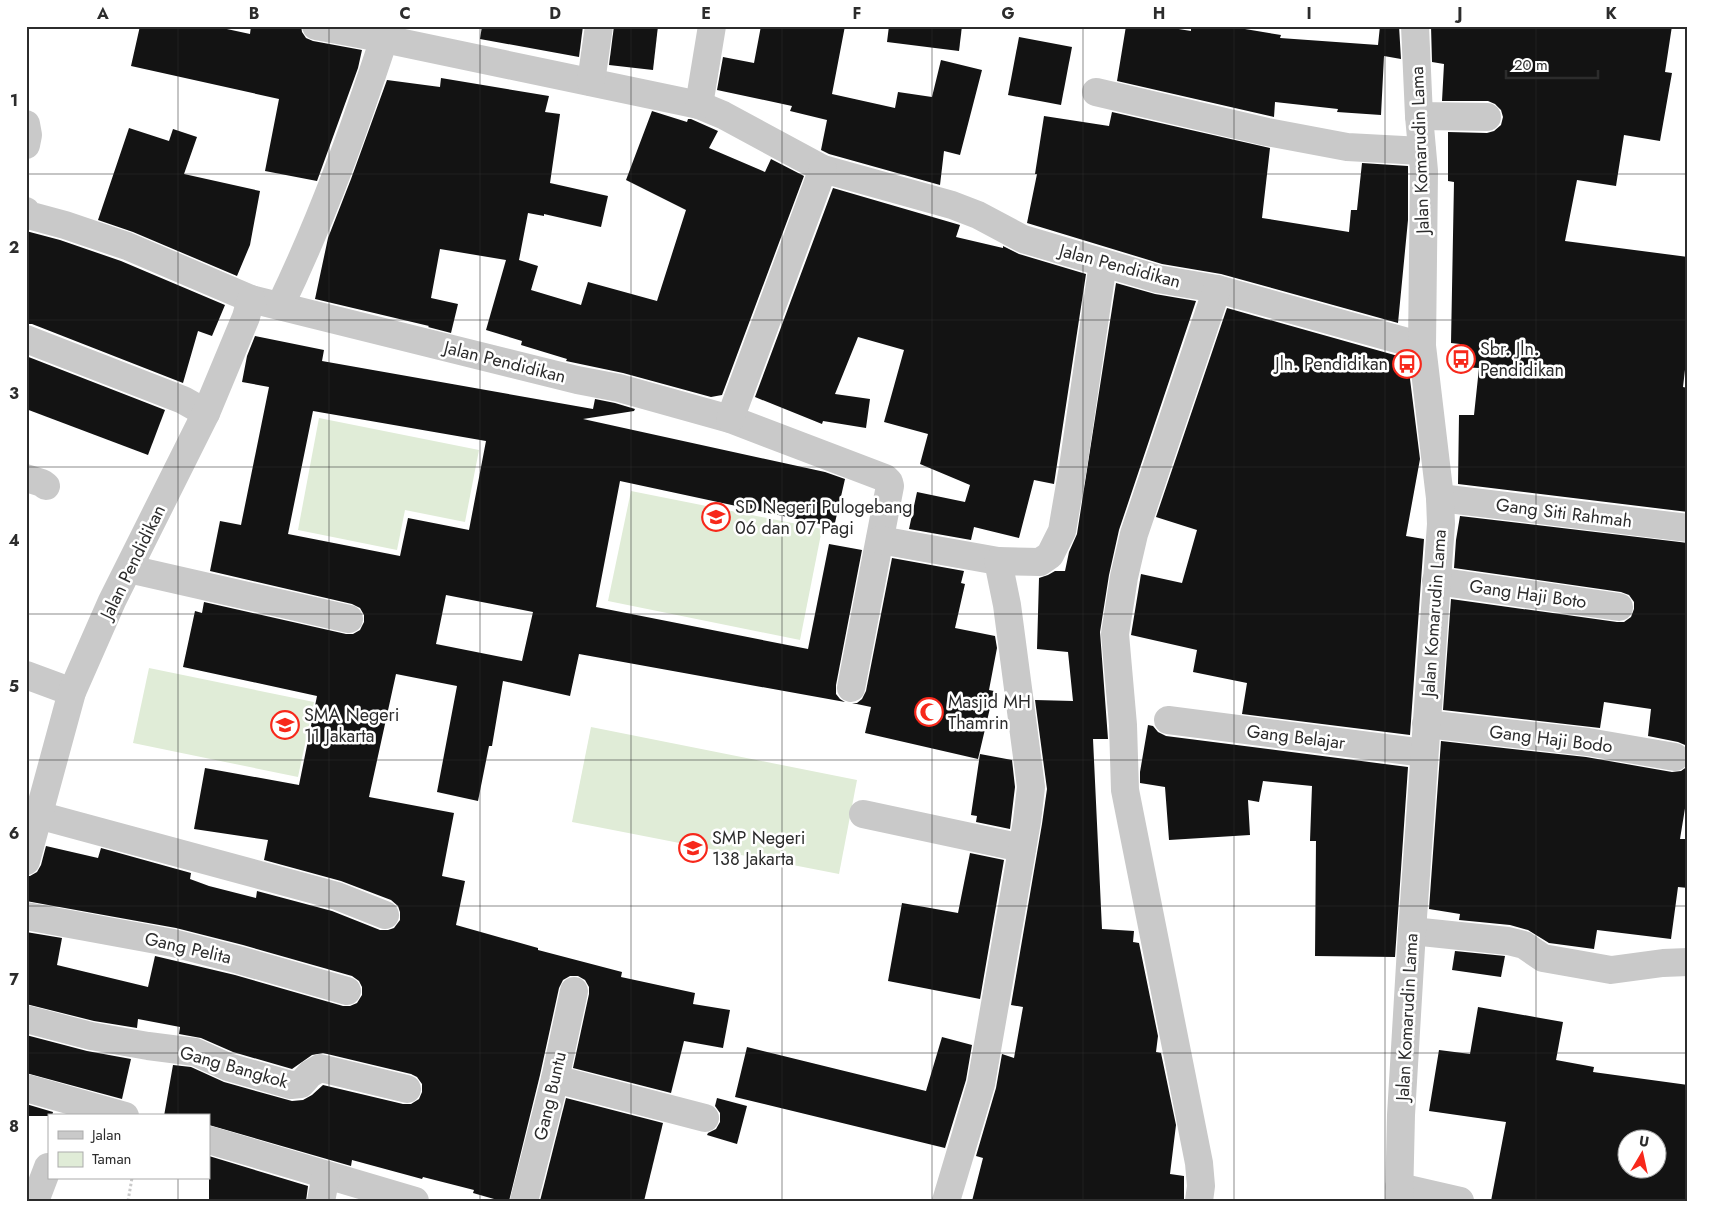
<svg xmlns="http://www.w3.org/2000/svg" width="1714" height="1227" viewBox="0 0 1714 1227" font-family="Jost,sans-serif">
	<rect width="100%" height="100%" fill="#fff"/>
	<g fill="#e0ecd7">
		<polygon points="319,418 479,450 465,522 405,510 397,550 298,530"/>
		<polygon points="631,491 822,529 800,640 608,601"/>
		<polygon points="149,668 314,702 298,777 133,743"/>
		<polygon points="591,727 857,780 839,874 572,822"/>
	</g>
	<g fill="#131313" fill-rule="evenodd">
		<polygon points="140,26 213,26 250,34 251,26 301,26 302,32 306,38 313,41 362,50 358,68 317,181 265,171 279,99 131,66"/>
		<polygon points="482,26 583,26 579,57 480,39"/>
		<polygon points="614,26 658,26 653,70 609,65"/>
		<polygon points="761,26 845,26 832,94 895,108 898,92 932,97 941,60 982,70 960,155 944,151 940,185 829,154 821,150 827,120 790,111 792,106 717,90 723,57 754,63"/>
		<polygon points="889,26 962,26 959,51 887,42"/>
		<polygon points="1126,26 1160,26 1191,31 1191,26 1227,26 1281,35 1280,38 1378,45 1380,26 1399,26 1401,59 1384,56 1381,115 1337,112 1338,109 1275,102 1274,117 1117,81"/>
		<polygon points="1431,26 1672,26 1665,72 1672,73 1660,141 1624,135 1616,186 1577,180 1565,241 1688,257 1688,344 1683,387 1688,388 1688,512 1458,484 1459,415 1474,415 1479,368 1460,367 1460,344 1451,343 1454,182 1448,181 1448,132 1487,133 1494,131 1501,125 1503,117 1501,110 1495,104 1488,101 1442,101 1444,64 1432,62"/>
		<polygon points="1019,37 1072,47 1061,105 1008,95"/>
		<polygon points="441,78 549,96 545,112 560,114 550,183 608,196 601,227 544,214 544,216 528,213 519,260 538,266 531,290 581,305 588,282 657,301 686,210 626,180 652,111 687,122 688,119 691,119 718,131 709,148 765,172 771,159 804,176 722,395 711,397 623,373 566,361 567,359 521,345 522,341 486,330 506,260 440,249 431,298 458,304 451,333 428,327 429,326 315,299 328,238 351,179 387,80 440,87"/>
		<polygon points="1112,112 1270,148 1262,218 1349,232 1351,210 1357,210 1362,163 1408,166 1408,220 1398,323 1221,274 1162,264 1027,223 1037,174 1035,174 1044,116 1109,126"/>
		<polygon points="129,128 169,141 173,129 197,137 184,174 260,191 250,245 237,276 133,232 98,220"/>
		<polygon points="833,188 960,225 956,237 1003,248 1003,246 1019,254 1086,274 1054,484 1034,480 1019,538 974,527 971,540 909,529 917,492 965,502 970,485 920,464 928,434 884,422 904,350 858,337 835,394 870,399 866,428 823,421 822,424 755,397"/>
		<polygon points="26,231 60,240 121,261 225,305 212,336 198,331 183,383 32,324 26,324"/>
		<polygon points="1116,283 1155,294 1196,301 1119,530 1109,575 1100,632 1108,739 1093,739 1102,929 1134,931 1133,942 1139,943 1158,1036 1156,1052 1161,1053 1176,1125 1170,1174 1184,1176 1184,1201 972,1201 983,1158 976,1156 996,1088 1002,1054 1014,1058 1023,1007 1011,1005 1042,824 1047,789 1035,700 1073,701 1068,652 1037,649 1039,578 1048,575 1055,571 1065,571 1069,552 1077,534"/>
		<polygon points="1227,308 1398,356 1398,358 1409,371 1420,459 1406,536 1424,539 1410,735 1242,714 1247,683 1193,672 1197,650 1131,635 1141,574 1182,583 1197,530 1156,517"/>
		<path d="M255,336L324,350L322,361L593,409L595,399L615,403L635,409L634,411L583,419L825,472L845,479L834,527L620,481L596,607L808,649L829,544L862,550L836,685V694L840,699L845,702L579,654L570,696L503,681L492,746H489L478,801L437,792L457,686L396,674L369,797L454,813L442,876L465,881L456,925L538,948V950L622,972L621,977L695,993L693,1004L730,1010L723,1048L684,1041L671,1093L573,1068L589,994V987L585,980L578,976H570L563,980L559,988L540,1075L509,1201H501L473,1193L474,1190L423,1177L422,1179L352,1160L351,1166L209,1125V1116H164L173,1065L191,1067L224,1082L292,1101L303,1100L312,1095L323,1085L403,1104H411L419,1099L422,1092V1084L417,1077L411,1074L323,1053L312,1055L292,1069L233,1052L201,1038L179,1034L180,1027L138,1019L137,1028L94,1021L26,1004V932L62,938L57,965L148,987L155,956L235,975L343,1006H350L357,1003L362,995V987L359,981L352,976L243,945L176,928L26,901V876H30L37,872L41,865L46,846L98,858L101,848L191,873L190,879L209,886L256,898L257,891L332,911L380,930H388L394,928L400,920V912L398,906L391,900L341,881L264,860L268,840L194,829L205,768L299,785L317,696L183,667L195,611L202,613L204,602L346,634H353L360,630L364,622V615L360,608L352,604L210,571L220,521L241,525L269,387L242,382L247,356ZM313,411L486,441L469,530L408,518L400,556L288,534ZM446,595L533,612L522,661L436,644Z"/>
		<polygon points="26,356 165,410 148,455 26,409"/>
		<polygon points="1460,516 1688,543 1688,749 1685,745 1678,742 1648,736 1651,709 1604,702 1600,728 1443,710 1451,599 1617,622 1624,622 1631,617 1634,609 1634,602 1629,595 1621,592 1454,568 1456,540"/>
		<polygon points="892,558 964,571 961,583 965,584 955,628 995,636 997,648 989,690 994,691 978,759 865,733 871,707 852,703 857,703 862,699 866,691"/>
		<polygon points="1148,725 1153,726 1158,732 1166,736 1408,767 1395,957 1315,956 1316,841 1310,841 1312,786 1263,781 1259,802 1248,800 1250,835 1169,840 1165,787 1140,783 1140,772"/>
		<polygon points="1441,741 1586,757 1672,772 1681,771 1688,766 1688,790 1680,839 1688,839 1688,888 1678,887 1671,939 1597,930 1594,949 1549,943 1528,930 1510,925 1459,920 1460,914 1429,909"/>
		<polygon points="980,754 1012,760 1015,787 1010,829 976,822 977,816 971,815"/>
		<polygon points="970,853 1004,860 980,999 888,981 902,903 958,913"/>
		<polygon points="1455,951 1505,956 1501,977 1452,970"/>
		<path d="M1478,1007L1563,1022L1556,1060L1594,1067L1593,1072L1688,1085V1201H1491L1506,1122L1429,1111L1439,1050L1470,1054ZM1626,1140H1656V1170H1626Z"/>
		<polygon points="26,1035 87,1051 131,1059 122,1099 26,1073"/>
		<polygon points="942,1037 972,1045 966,1080 945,1148 735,1097 747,1047 926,1091"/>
		<polygon points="566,1098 663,1123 644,1201 540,1201"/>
		<polygon points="717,1098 747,1106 737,1144 707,1135 708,1133 716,1129 720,1122 720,1113 715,1106"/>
		<polygon points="26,1104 53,1112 52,1116 26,1116"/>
		<polygon points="209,1156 308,1186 306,1201 209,1201"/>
	</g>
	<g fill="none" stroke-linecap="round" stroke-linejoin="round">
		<polyline stroke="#c9c9c9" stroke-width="3" stroke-dasharray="2.5 2.5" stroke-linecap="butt" points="128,1201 132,1178"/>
		<g stroke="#c9c9c9" stroke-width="28">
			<polyline points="316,26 370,36 699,105 723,115 823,169 952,205 978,215 1023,239 1158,279 1217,289 1422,346"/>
			<polyline points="591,82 599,26"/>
			<polyline points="1096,92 1267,132 1347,147 1422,151"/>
			<polyline points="699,105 712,26"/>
			<polyline points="1419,116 1487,117"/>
			<polyline points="26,124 28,135 26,145"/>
			<polyline points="26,211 28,215 65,225 127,246 251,299 577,380 619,388 730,419 885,478 889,482 890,486 851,688"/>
			<path d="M280,306C322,219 354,130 384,39"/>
			<polyline points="26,339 183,400 206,413"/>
			<polyline points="730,419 823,169"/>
			<polyline points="26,478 42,483 46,486"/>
			<polyline points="1440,498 1688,528"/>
			<polyline points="880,540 998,561"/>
			<polyline points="129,569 349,619"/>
			<polyline points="1436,581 1619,607"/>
			<polyline points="26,675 72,692"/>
			<polyline points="1168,720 1424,753"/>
			<polyline points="1426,724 1588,742 1675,757"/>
			<polyline points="863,814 1022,848"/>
			<polyline points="38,815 337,896 385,915"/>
			<polyline points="26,861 72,692 112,601 206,413 246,317 251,299"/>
			<polyline points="26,916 173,943 239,960 347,991"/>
			<polyline points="1412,931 1508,941 1524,945 1543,958 1611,970 1663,963 1688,962"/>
			<polyline points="26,1019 91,1036 148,1046 195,1052 228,1067 291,1085 301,1084 310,1074 320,1068 407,1089"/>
			<polyline points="555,1079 705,1118"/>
			<polyline points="26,1088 125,1116"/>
			<polyline points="209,1140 415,1201"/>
			<polyline points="1399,1187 1460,1201"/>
			<polyline points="35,1201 48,1167"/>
			<polyline points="321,1201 326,1175"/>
			<polyline points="524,1201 555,1079 574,991"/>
			<polyline points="946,1201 981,1084 1027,821 1031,787 1007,605 998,561 1040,562 1050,555 1062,531 1073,467 1103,263"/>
			<polyline points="1199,1201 1201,1186 1199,1163 1125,790 1123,725 1115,634 1124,577 1134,534 1217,289"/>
			<polyline points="1399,1201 1401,1115 1412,931 1441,524 1440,498 1422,346 1424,171 1419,116 1415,26"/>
		</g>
	</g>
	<path fill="none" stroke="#2c2c2c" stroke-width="1" stroke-opacity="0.55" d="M178,26V1116M329,26V1201M480,26V1201M631,26V1201M782,26V1201M932,26V1201M1083,26V1201M1234,26V1201M1385,26V1201M1536,26V1201M26,174H1688M26,320H1688M26,467H1688M26,614H1688M26,760H1688M26,906H1688M26,1053H1688M178,1178V1201"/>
	<defs>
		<symbol id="bus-ring" viewBox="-11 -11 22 22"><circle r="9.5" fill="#fff" stroke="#f7281b" stroke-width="1.5"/><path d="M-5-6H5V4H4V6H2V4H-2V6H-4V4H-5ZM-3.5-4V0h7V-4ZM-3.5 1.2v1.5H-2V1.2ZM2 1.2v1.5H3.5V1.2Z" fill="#f7281b"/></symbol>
		<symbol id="school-ring" viewBox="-11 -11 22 22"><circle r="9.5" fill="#fff" stroke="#f7281b" stroke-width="1.5"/><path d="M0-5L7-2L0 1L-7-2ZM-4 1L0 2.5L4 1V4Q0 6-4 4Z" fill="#f7281b"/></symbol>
		<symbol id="mosque-ring" viewBox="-11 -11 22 22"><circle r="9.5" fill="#fff" stroke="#f7281b" stroke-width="1.5"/><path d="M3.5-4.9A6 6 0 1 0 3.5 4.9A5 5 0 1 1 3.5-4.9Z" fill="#f7281b"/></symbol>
	</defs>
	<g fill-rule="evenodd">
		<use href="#bus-ring" x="1445" y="343" width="32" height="32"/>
		<use href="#bus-ring" x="1391" y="348" width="32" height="32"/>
		<use href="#school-ring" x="700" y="501" width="32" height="32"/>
		<use href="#mosque-ring" x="913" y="696" width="32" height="32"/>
		<use href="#school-ring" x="269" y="709" width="32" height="32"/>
		<use href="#school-ring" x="677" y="832" width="32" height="32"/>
	</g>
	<g text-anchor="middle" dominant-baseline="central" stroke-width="5" stroke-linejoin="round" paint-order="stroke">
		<g font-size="18" fill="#2c2c2c" stroke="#fff">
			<text transform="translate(1420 150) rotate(-92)">Jalan Komarudin Lama</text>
			<text transform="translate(1120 266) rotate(15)">Jalan Pendidikan</text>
			<text transform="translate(505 362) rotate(14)">Jalan Pendidikan</text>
			<text transform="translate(1564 513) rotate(7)">Gang Siti Rahmah</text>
			<text transform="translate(133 562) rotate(-64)">Jalan Pendidikan</text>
			<text transform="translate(1528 594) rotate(8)">Gang Haji Boto</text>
			<text transform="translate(1434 613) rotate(-86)">Jalan Komarudin Lama</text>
			<text transform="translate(1296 737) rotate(7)">Gang Belajar</text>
			<text transform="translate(1551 739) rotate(7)">Gang Haji Bodo</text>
			<text transform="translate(188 948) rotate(13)">Gang Pelita</text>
			<text transform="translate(1407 1017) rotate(-87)">Jalan Komarudin Lama</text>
			<text transform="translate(234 1067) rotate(16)">Gang Bangkok</text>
			<text transform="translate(550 1096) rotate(-77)">Gang Buntu</text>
		</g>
		<g font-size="18" fill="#2c2c2c" stroke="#fff" text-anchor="start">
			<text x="1480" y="349">Sbr. Jln.<tspan x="1480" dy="21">Pendidikan</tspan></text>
			<text x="1388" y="364" text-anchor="end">Jln. Pendidikan</text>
			<text x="735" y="507">SD Negeri Pulogebang<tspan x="735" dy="21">06 dan 07 Pagi</tspan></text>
			<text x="948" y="702">Masjid MH<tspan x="948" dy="21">Thamrin</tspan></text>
			<text x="304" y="715">SMA Negeri<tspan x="304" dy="21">11 Jakarta</tspan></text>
			<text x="712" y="838">SMP Negeri<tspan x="712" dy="21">138 Jakarta</tspan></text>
		</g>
	</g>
	<rect width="1714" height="1227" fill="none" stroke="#ffffff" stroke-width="55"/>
	<rect x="48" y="1114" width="162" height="65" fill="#ffffff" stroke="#ababab"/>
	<rect x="58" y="1131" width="25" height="8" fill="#c9c9c9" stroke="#ababab"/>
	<text x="92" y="1140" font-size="15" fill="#2c2c2c">Jalan</text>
	<rect x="58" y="1152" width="25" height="15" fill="#e0ecd7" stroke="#ababab"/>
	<text x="92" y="1164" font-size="15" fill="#2c2c2c">Taman</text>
	<g transform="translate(1642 1154) rotate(9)"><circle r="24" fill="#ffffff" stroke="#ababab"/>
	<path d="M0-4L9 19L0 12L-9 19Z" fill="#f7281b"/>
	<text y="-8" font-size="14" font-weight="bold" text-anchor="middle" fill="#2c2c2c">U</text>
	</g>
	<path d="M1506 70v8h92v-8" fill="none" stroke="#2c2c2c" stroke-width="2.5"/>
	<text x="1514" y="70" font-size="15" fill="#2c2c2c" stroke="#ffffff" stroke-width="4" paint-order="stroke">20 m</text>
	<rect x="28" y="28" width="1658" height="1172" fill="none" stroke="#2c2c2c" stroke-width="2"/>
	<g font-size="16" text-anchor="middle" font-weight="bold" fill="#2c2c2c">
		<text x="103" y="19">A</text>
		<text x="254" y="19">B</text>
		<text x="405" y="19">C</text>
		<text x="555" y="19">D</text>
		<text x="706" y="19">E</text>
		<text x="857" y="19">F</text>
		<text x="1008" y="19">G</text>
		<text x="1159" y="19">H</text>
		<text x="1309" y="19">I</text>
		<text x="1460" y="19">J</text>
		<text x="1611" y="19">K</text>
		<text x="14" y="106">1</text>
		<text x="14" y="253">2</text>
		<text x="14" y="399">3</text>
		<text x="14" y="546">4</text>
		<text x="14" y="692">5</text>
		<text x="14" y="839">6</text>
		<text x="14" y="985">7</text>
		<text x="14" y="1132">8</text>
	</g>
</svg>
